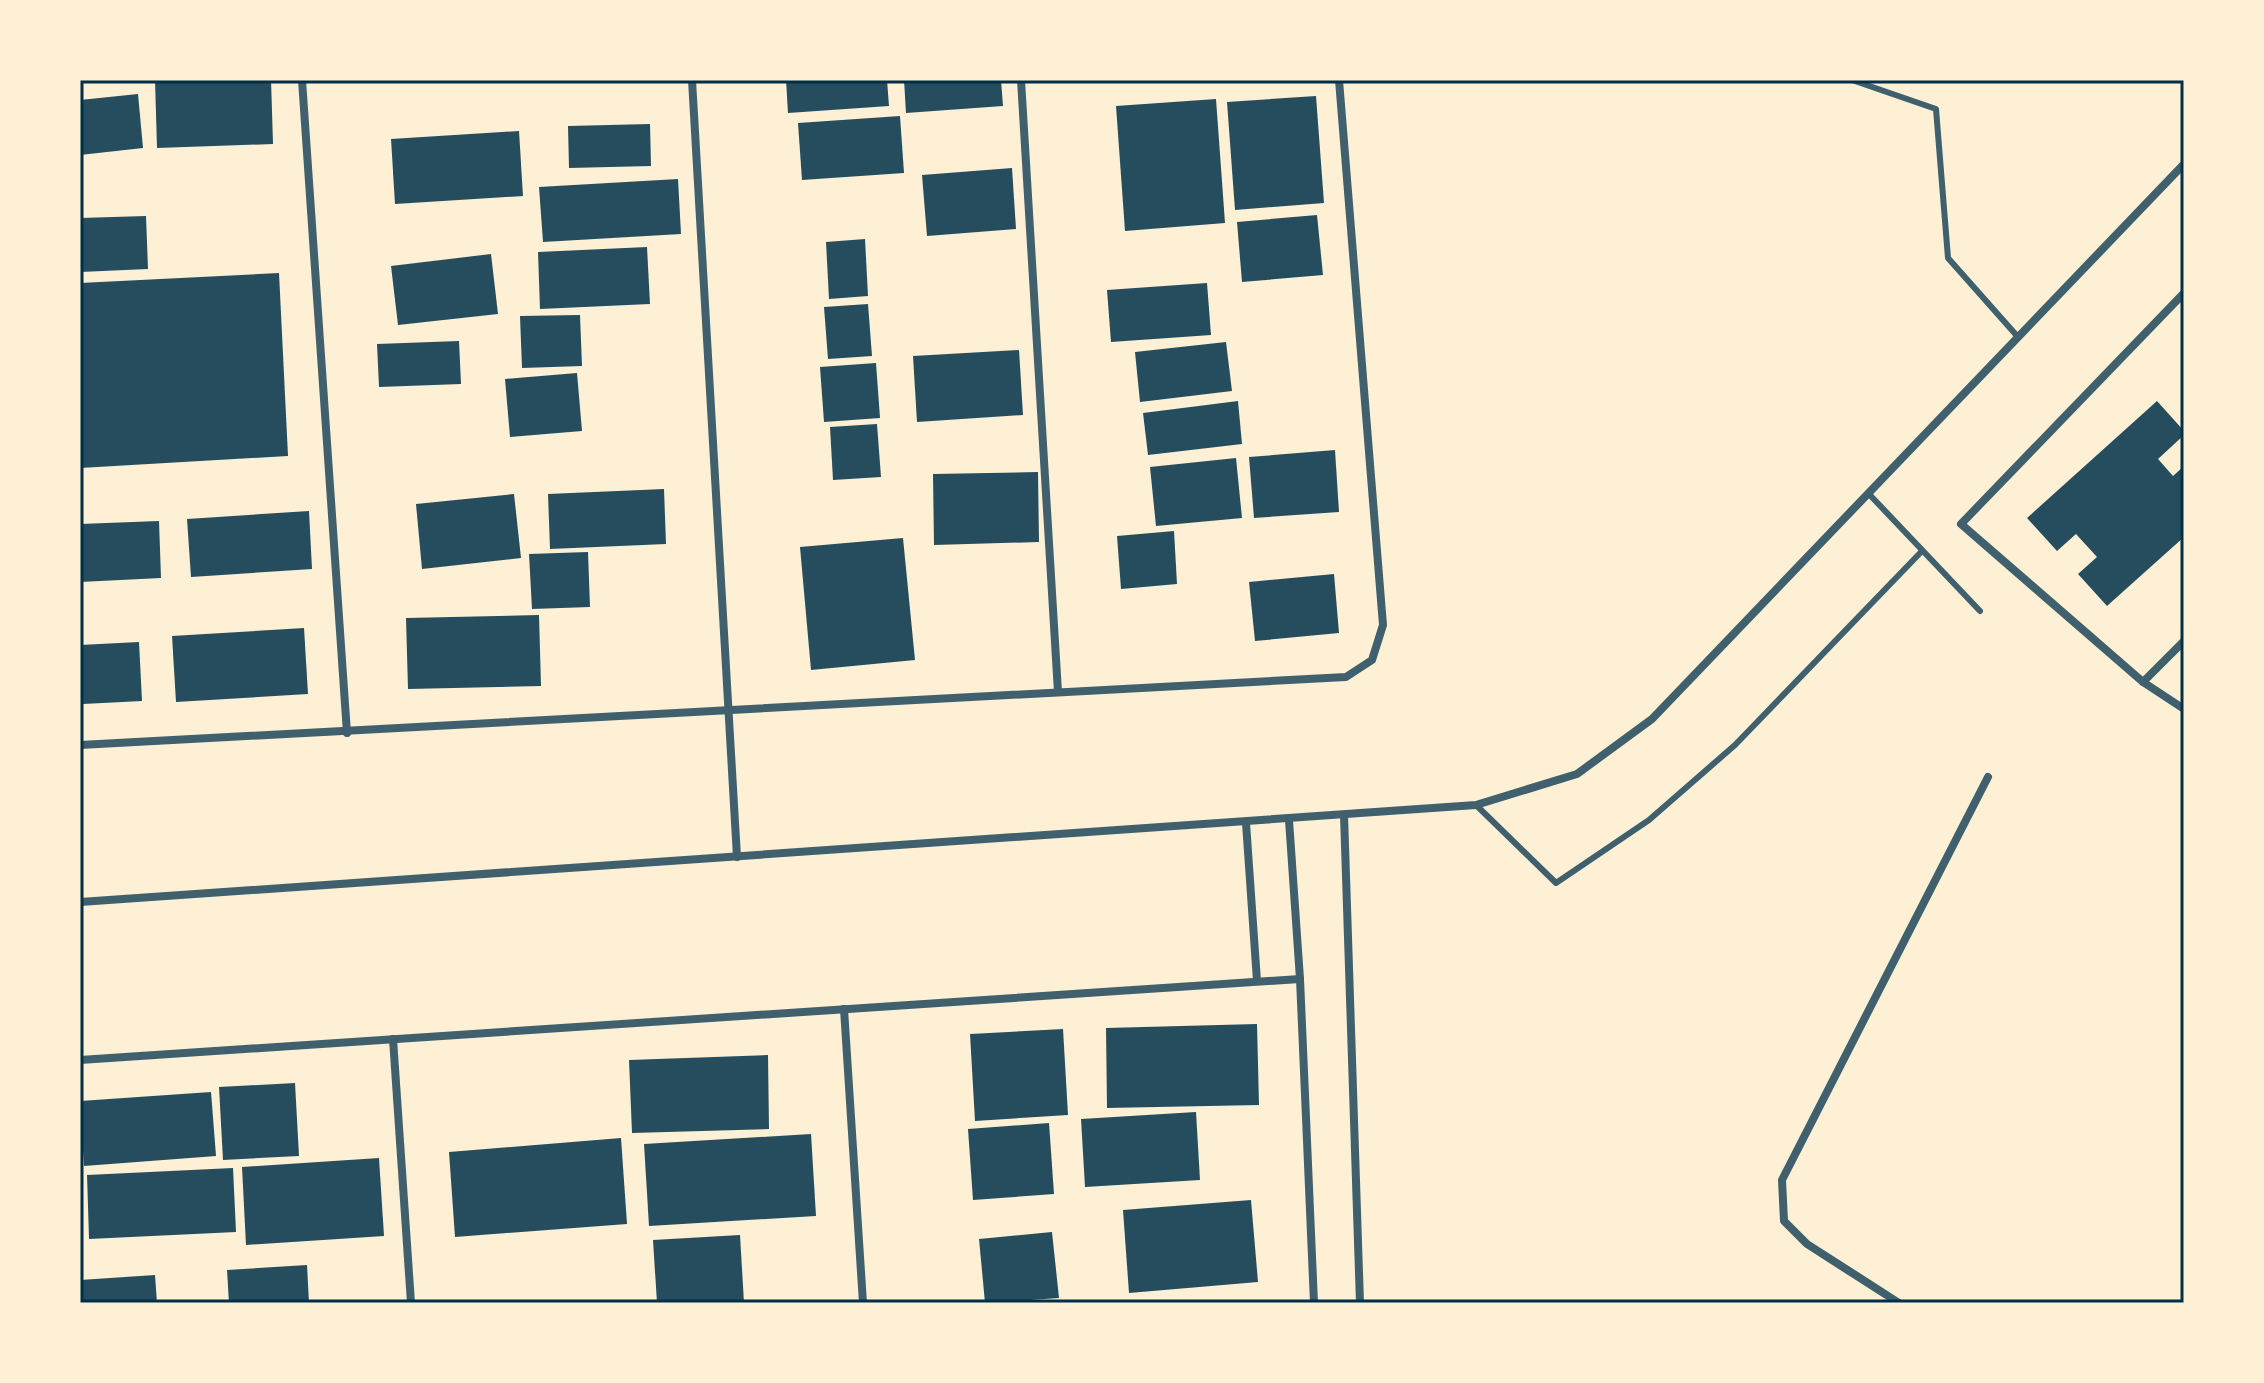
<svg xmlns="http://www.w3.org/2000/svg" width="2264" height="1383" viewBox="0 0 2264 1383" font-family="Lora,serif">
	<rect width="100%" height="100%" fill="#fdf0d5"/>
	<g fill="#264d5e">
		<polygon points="155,80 271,80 273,144 157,148"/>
		<polygon points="786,80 887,80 889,106 788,113"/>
		<polygon points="904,80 1001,80 1003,106 906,113"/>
		<polygon points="138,94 143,148 80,155 80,100"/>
		<polygon points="1316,96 1324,203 1235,210 1227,102"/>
		<polygon points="1216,99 1225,223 1125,231 1116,106"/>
		<polygon points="900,116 904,173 802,180 798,123"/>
		<polygon points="650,124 651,166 569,168 568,126"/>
		<polygon points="519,131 523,196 395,204 391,139"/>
		<polygon points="1012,168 1016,229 927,236 922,175"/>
		<polygon points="678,179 681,234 543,242 539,187"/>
		<polygon points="1317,215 1323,275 1242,282 1237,222"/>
		<polygon points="146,216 148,269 80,272 80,218"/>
		<polygon points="865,239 868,296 829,299 826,242"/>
		<polygon points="647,247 650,304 540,309 538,252"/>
		<polygon points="491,254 498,314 398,325 391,266"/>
		<polygon points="279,273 288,456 80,468 80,283"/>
		<polygon points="1207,283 1211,335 1111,342 1107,290"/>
		<polygon points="868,304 872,356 828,359 824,307"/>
		<polygon points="580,315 582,366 522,368 520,316"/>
		<polygon points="459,341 461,384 379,387 377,344"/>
		<polygon points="1226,342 1232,391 1140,402 1135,352"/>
		<polygon points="1019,350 1023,415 917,422 913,356"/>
		<polygon points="876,363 880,418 824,422 820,367"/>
		<polygon points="577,373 582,431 510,437 505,379"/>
		<polygon points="1238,401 1242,444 1148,455 1143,413"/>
		<polygon points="2157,401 2184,431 2184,435 2158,459 2173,476 2184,466 2184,537 2107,606 2078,574 2097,557 2076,534 2057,551 2027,518"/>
		<polygon points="877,424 881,477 833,480 830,427"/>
		<polygon points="1335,450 1339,512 1254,518 1249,457"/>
		<polygon points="1236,458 1242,518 1156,526 1150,467"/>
		<polygon points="1038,472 1039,542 934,545 933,474"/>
		<polygon points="664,489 666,544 550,549 548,494"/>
		<polygon points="514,494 521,558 422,569 416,504"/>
		<polygon points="309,511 312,569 191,577 187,519"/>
		<polygon points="159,521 161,578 80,582 80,524"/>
		<polygon points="1174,531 1177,584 1121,589 1117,536"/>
		<polygon points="903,538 915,660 811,670 800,547"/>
		<polygon points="588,552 590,607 532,609 529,554"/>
		<polygon points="1334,574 1339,633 1255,641 1249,582"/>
		<polygon points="539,615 541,686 408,689 406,618"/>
		<polygon points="304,628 308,694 176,702 172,636"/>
		<polygon points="139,642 142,701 83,704 80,645"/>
		<polygon points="1257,1024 1259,1105 1107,1108 1106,1028"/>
		<polygon points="1063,1029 1068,1115 975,1121 970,1034"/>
		<polygon points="768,1055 769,1129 632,1133 629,1060"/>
		<polygon points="295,1083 299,1156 223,1160 219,1087"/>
		<polygon points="211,1092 216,1156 84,1166 80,1101"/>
		<polygon points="1196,1112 1200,1180 1085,1187 1081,1119"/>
		<polygon points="1049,1123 1054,1194 973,1200 968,1129"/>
		<polygon points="811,1134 816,1216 649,1226 644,1144"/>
		<polygon points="621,1138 627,1224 455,1237 449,1152"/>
		<polygon points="379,1158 384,1236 246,1245 242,1167"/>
		<polygon points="233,1168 236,1232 89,1239 87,1175"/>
		<polygon points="1251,1200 1258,1282 1129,1293 1123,1210"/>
		<polygon points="1052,1232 1059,1298 985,1303 979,1239"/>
		<polygon points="740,1235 744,1303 657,1303 653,1240"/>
		<polygon points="307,1265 309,1303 229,1303 227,1270"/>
		<polygon points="155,1275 157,1303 80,1303 80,1280"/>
	</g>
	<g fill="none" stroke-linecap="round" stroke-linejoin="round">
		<g stroke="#3f606c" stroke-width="6">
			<polyline points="1852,80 1936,109 1948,258 2018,337"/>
			<polyline points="1868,493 1980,611"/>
			<polyline points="1476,805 1556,883 1649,820 1735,745 1922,551"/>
		</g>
		<g stroke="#3f606c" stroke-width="8">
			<polyline points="302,80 347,733"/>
			<polyline points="692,80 737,857"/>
			<polyline points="1021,80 1058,692"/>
			<polyline points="2184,293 1961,524 2143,682 2184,709"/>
			<polyline points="2143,682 2184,641"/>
			<polyline points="80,745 1346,677 1372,660 1383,625 1339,80"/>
			<polyline points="1344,815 1360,1303"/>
			<polyline points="1289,820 1300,979 1314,1303"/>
			<polyline points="1246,823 1257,981"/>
			<polyline points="80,902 1476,805 1577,774 1652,719 2184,164"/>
			<polyline points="844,1009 863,1303"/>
			<polyline points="393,1039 411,1303"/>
			<polyline points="80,1060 1300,979"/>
			<polyline points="1899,1303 1807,1244 1784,1221 1782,1180 1988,777"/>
		</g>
	</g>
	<rect width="2264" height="1383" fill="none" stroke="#fdf0d5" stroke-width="164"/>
	<rect x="82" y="82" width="2100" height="1219" fill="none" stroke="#003049" stroke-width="3"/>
</svg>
